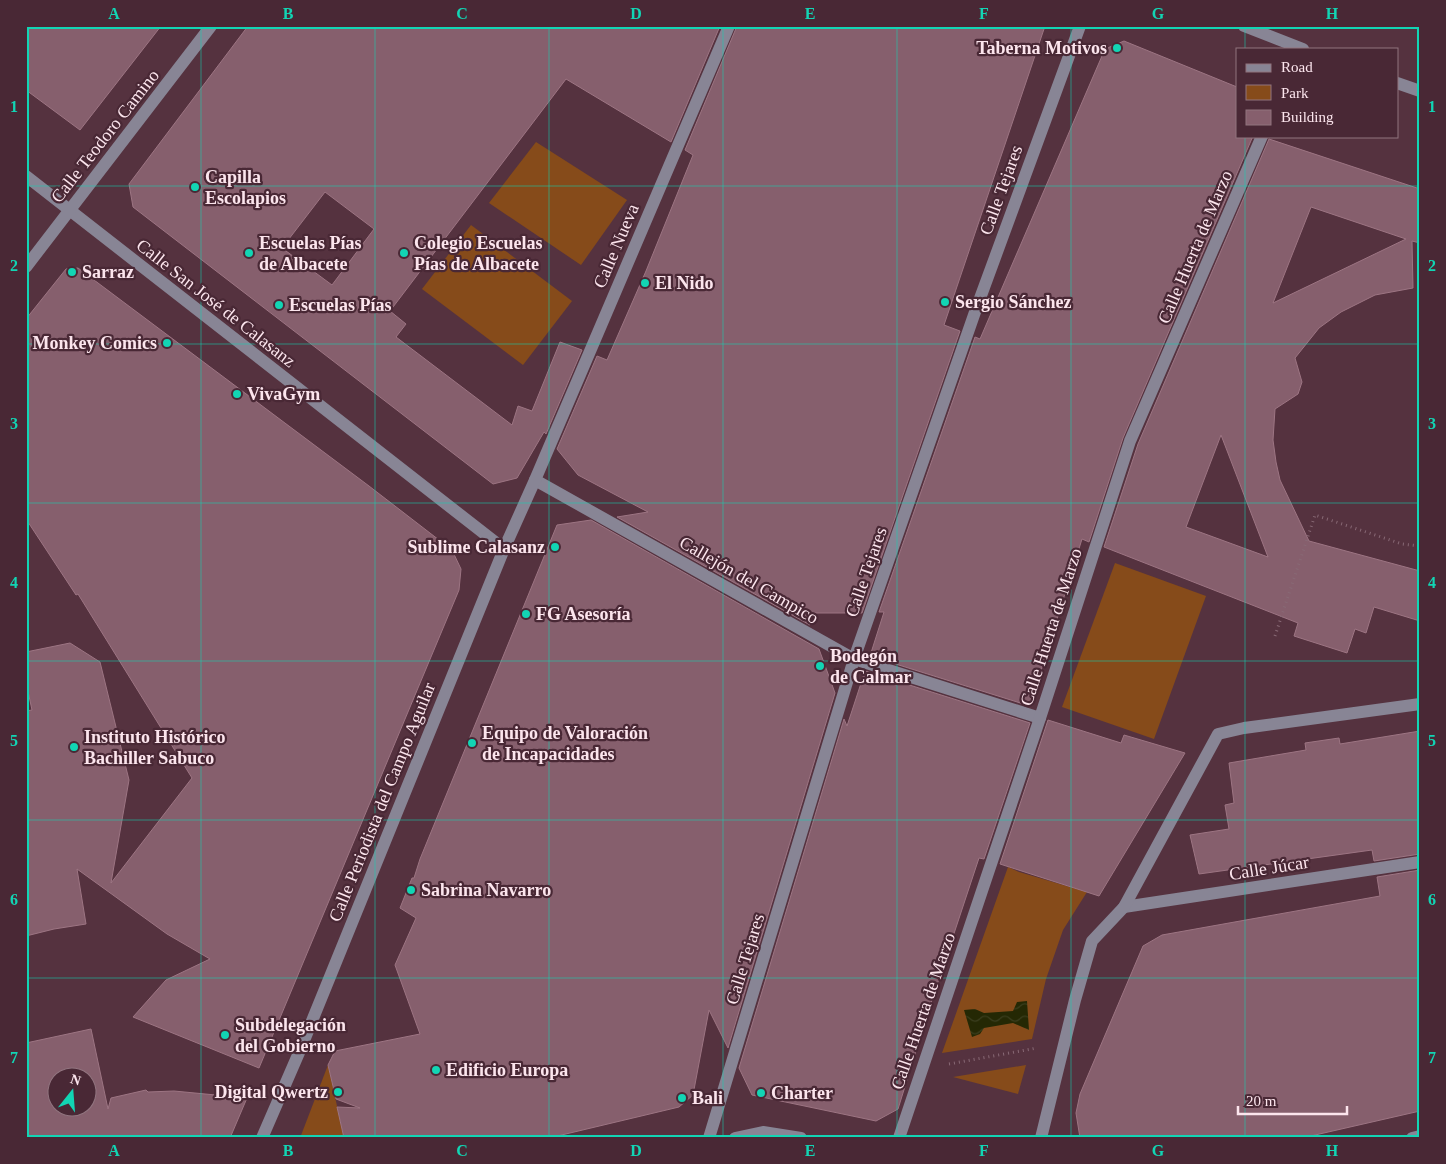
<svg xmlns="http://www.w3.org/2000/svg" width="1446" height="1164" viewBox="0 0 1446 1164" font-family="Georgia,serif">
	<defs>
		<pattern id="water-waves" width="16" height="10" patternUnits="userSpaceOnUse" patternTransform="scale(1.25)"><rect width="16" height="10" fill="#242804"/><path d="M0 5q4-4 8 0t8 0" fill="none" stroke="#3a3d1d"/></pattern>
	</defs>
	<rect width="100%" height="100%" fill="#55323f"/>
	<g fill="#864b1a">
		<polygon points="536,142 627,200 581,265 489,203"/>
		<polygon points="471,225 572,301 523,365 422,289"/>
		<polygon points="1115,563 1206,596 1154,739 1062,707"/>
		<polygon points="1008,867 1019,872 1087,892 1063,930 1046,979 1032,1039 942,1053"/>
		<polygon points="328,1065 344,1138 300,1138"/>
		<polygon points="1026,1065 1018,1094 953,1077"/>
	</g>
	<polygon fill="url(#water-waves)" points="1027,1001 1029,1030 1013,1023 984,1028 980,1034 972,1037 964,1010 975,1009 984,1013 1013,1011 1017,1002"/>
	<g fill="#865f6d" stroke="#9d7583" fill-rule="evenodd">
		<polygon points="26,26 161,26 80,130 26,90"/>
		<path d="M248,26H720L671,142L566,79L390,311L406,324L396,337L512,425L518,406L532,411L560,342L582,350L546,434L544,432L517,478L493,484L133,207L129,184ZM325,192L374,229L332,285L282,248Z"/>
		<polygon points="737,26 1045,26 944,325 960,331 862,613 806,613 810,625 617,517 648,512 578,475 557,449 597,356 607,360 646,271 693,155 685,150"/>
		<polygon points="1124,41 1237,87 1237,136 1253,136 1123,438 1089,542 1082,539 1030,706 870,656 884,612 879,612 975,337 980,339 1105,49"/>
		<path d="M1269,139L1420,189V243L1412,241L1413,288L1375,295L1341,312L1319,328L1295,358L1302,382L1298,394L1275,409L1273,440L1276,462L1280,480L1309,541L1420,571V621L1374,607L1366,633L1355,629L1347,653L1294,636L1298,623L1104,547L1138,444ZM1311,207L1406,239L1273,303ZM1221,435L1268,557L1186,527Z"/>
		<polygon points="78,268 369,486 452,550 461,569 459,590 259,1068 133,1017 166,980 210,959 167,934 77,869 86,924 54,929 26,936 26,711 32,710 26,682 26,652 70,643 100,662 129,780 111,883 192,778 78,594 76,595 26,519 26,319 66,269"/>
		<polygon points="591,520 819,649 835,693 728,1048 709,1010 693,1095 679,1107 549,1138 344,1138 337,1107 360,1108 336,1099 328,1065 335,1051 420,1034 395,965 416,918 400,908 412,878 414,878 420,859 557,525"/>
		<polygon points="865,671 1030,723 984,859 979,858 929,1009 898,1109 876,1121 752,1095 739,1068 844,719 847,726"/>
		<polygon points="1048,720 1121,743 1124,735 1185,753 1099,896 1000,864"/>
		<polygon points="1420,731 1420,854 1374,861 1372,850 1199,874 1190,835 1229,829 1225,805 1234,803 1229,763 1306,750 1305,743 1339,738 1340,744"/>
		<polygon points="1420,870 1420,1111 1302,1138 1080,1138 1076,1113 1080,1094 1143,946 1162,935 1380,896 1377,877"/>
		<path d="M91,1029L108,1109L111,1098L146,1090L148,1092L174,1091L247,1098L230,1138H26V1043ZM58,1076H88V1106H58Z"/>
	</g>
	<g fill="none" stroke-linecap="round" stroke-linejoin="round">
		<g stroke="#886975" stroke-width="3" stroke-dasharray="1 4" stroke-linecap="butt">
			<polyline points="1275,636 1315,515 1402,544 1420,546"/>
			<polyline points="949,1064 1037,1048"/>
		</g>
		<g stroke="#888595" stroke-width="12">
			<polyline points="1244,26 1303,49"/>
			<polyline points="1397,83 1420,91"/>
			<polyline points="26,176 504,549"/>
			<polyline points="26,267 211,26"/>
			<polyline points="535,480 854,659 1040,718"/>
			<polyline points="1124,907 1420,862"/>
			<polyline points="262,1138 301,1048 504,549 535,480 729,26"/>
			<polyline points="709,1138 854,659 975,312 1080,26"/>
			<polyline points="735,1138 763,1132 801,1138"/>
			<polyline points="899,1138 1040,718 1130,441 1262,136"/>
			<polyline points="1041,1138 1075,1000 1092,941 1124,907 1218,734 1244,728 1420,704"/>
			<polyline points="1412,1138 1420,1136"/>
		</g>
	</g>
	<path fill="none" stroke="#12d5b4" stroke-width="1" stroke-opacity="0.55" d="M201,26V1138M375,26V1138M549,26V1138M723,26V1138M897,26V1138M1071,26V1138M1245,26V49M1245,136V1138M26,186H1420M26,344H1420M26,503H1420M26,661H1420M26,820H1420M26,978H1420"/>
	<g fill="#12d5b4" stroke="#492835" stroke-width="2">
		<circle cx="1117" cy="48" r="5"/>
		<circle cx="195" cy="187" r="5"/>
		<circle cx="249" cy="253" r="5"/>
		<circle cx="404" cy="253" r="5"/>
		<circle cx="72" cy="272" r="5"/>
		<circle cx="645" cy="283" r="5"/>
		<circle cx="945" cy="302" r="5"/>
		<circle cx="279" cy="305" r="5"/>
		<circle cx="167" cy="343" r="5"/>
		<circle cx="237" cy="394" r="5"/>
		<circle cx="555" cy="547" r="5"/>
		<circle cx="526" cy="614" r="5"/>
		<circle cx="820" cy="666" r="5"/>
		<circle cx="472" cy="743" r="5"/>
		<circle cx="74" cy="747" r="5"/>
		<circle cx="411" cy="890" r="5"/>
		<circle cx="225" cy="1035" r="5"/>
		<circle cx="436" cy="1070" r="5"/>
		<circle cx="338" cy="1092" r="5"/>
		<circle cx="761" cy="1093" r="5"/>
		<circle cx="682" cy="1098" r="5"/>
	</g>
	<g text-anchor="middle" dominant-baseline="central" stroke-width="4.5" stroke-linejoin="round" paint-order="stroke">
		<g font-size="18" font-weight="bold" fill="#fce5ed" stroke="#492835" text-anchor="start">
			<text x="1107" y="48" text-anchor="end">Taberna Motivos</text>
			<text x="205" y="177">Capilla<tspan x="205" dy="21">Escolapios</tspan></text>
			<text x="259" y="243">Escuelas Pías<tspan x="259" dy="21">de Albacete</tspan></text>
			<text x="414" y="243">Colegio Escuelas<tspan x="414" dy="21">Pías de Albacete</tspan></text>
			<text x="82" y="272">Sarraz</text>
			<text x="655" y="283">El Nido</text>
			<text x="955" y="302">Sergio Sánchez</text>
			<text x="289" y="305">Escuelas Pías</text>
			<text x="157" y="343" text-anchor="end">Monkey Comics</text>
			<text x="247" y="394">VivaGym</text>
			<text x="545" y="547" text-anchor="end">Sublime Calasanz</text>
			<text x="536" y="614">FG Asesoría</text>
			<text x="830" y="656">Bodegón<tspan x="830" dy="21">de Calmar</tspan></text>
			<text x="482" y="733">Equipo de Valoración<tspan x="482" dy="21">de Incapacidades</tspan></text>
			<text x="84" y="737">Instituto Histórico<tspan x="84" dy="21">Bachiller Sabuco</tspan></text>
			<text x="421" y="890">Sabrina Navarro</text>
			<text x="235" y="1025">Subdelegación<tspan x="235" dy="21">del Gobierno</tspan></text>
			<text x="446" y="1070">Edificio Europa</text>
			<text x="328" y="1092" text-anchor="end">Digital Qwertz</text>
			<text x="771" y="1093">Charter</text>
			<text x="692" y="1098">Bali</text>
		</g>
		<g font-size="18" fill="#fce5ed" stroke="#492835">
			<text transform="translate(105 136) rotate(-52)">Calle Teodoro Camino</text>
			<text transform="translate(1001 190) rotate(-70)">Calle Tejares</text>
			<text transform="translate(616 246) rotate(-67)">Calle Nueva</text>
			<text transform="translate(1195 247) rotate(-67)">Calle Huerta de Marzo</text>
			<text transform="translate(216 303) rotate(38)">Calle San José de Calasanz</text>
			<text transform="translate(866 572) rotate(-71)">Calle Tejares</text>
			<text transform="translate(749 580) rotate(30)">Callejón del Campico</text>
			<text transform="translate(1051 627) rotate(-72)">Calle Huerta de Marzo</text>
			<text transform="translate(382 802) rotate(-68)">Calle Periodista del Campo Aguilar</text>
			<text transform="translate(1269 868) rotate(-9)">Calle Júcar</text>
			<text transform="translate(745 959) rotate(-73)">Calle Tejares</text>
			<text transform="translate(923 1011) rotate(-71)">Calle Huerta de Marzo</text>
		</g>
	</g>
	<rect width="1446" height="1164" fill="none" stroke="#492835" stroke-width="55"/>
	<rect x="1236" y="48" width="162" height="90" fill="#492835" stroke="#91747f"/>
	<rect x="1246" y="64" width="25" height="8" fill="#888595" stroke="#91747f"/>
	<text x="1281" y="72" font-size="15" fill="#fce5ed">Road</text>
	<rect x="1246" y="85" width="25" height="15" fill="#864b1a" stroke="#91747f"/>
	<text x="1281" y="98" font-size="15" fill="#fce5ed">Park</text>
	<rect x="1246" y="110" width="25" height="15" fill="#865f6d" stroke="#91747f"/>
	<text x="1281" y="122" font-size="15" fill="#fce5ed">Building</text>
	<g transform="translate(72 1092) rotate(17)"><circle r="24" fill="#492835" stroke="#91747f"/>
	<path d="M0-4L9 19L0 12L-9 19Z" fill="#12d5b4"/>
	<text y="-8" font-size="14" font-weight="bold" text-anchor="middle" fill="#fce5ed">N</text>
	</g>
	<path d="M1238 1106v8h109v-8" fill="none" stroke="#fce5ed" stroke-width="2.5"/>
	<text x="1246" y="1106" font-size="15" fill="#fce5ed" stroke="#492835" stroke-width="4" paint-order="stroke">20 m</text>
	<rect x="28" y="28" width="1390" height="1108" fill="none" stroke="#12d5b4" stroke-width="2"/>
	<g font-size="16" text-anchor="middle" font-weight="bold" fill="#12d5b4">
		<text x="114" y="19">A</text>
		<text x="288" y="19">B</text>
		<text x="462" y="19">C</text>
		<text x="636" y="19">D</text>
		<text x="810" y="19">E</text>
		<text x="984" y="19">F</text>
		<text x="1158" y="19">G</text>
		<text x="1332" y="19">H</text>
		<text x="14" y="112">1</text>
		<text x="1432" y="112">1</text>
		<text x="14" y="271">2</text>
		<text x="1432" y="271">2</text>
		<text x="14" y="429">3</text>
		<text x="1432" y="429">3</text>
		<text x="14" y="588">4</text>
		<text x="1432" y="588">4</text>
		<text x="14" y="746">5</text>
		<text x="1432" y="746">5</text>
		<text x="14" y="905">6</text>
		<text x="1432" y="905">6</text>
		<text x="14" y="1063">7</text>
		<text x="1432" y="1063">7</text>
		<text x="114" y="1156">A</text>
		<text x="288" y="1156">B</text>
		<text x="462" y="1156">C</text>
		<text x="636" y="1156">D</text>
		<text x="810" y="1156">E</text>
		<text x="984" y="1156">F</text>
		<text x="1158" y="1156">G</text>
		<text x="1332" y="1156">H</text>
	</g>
</svg>
